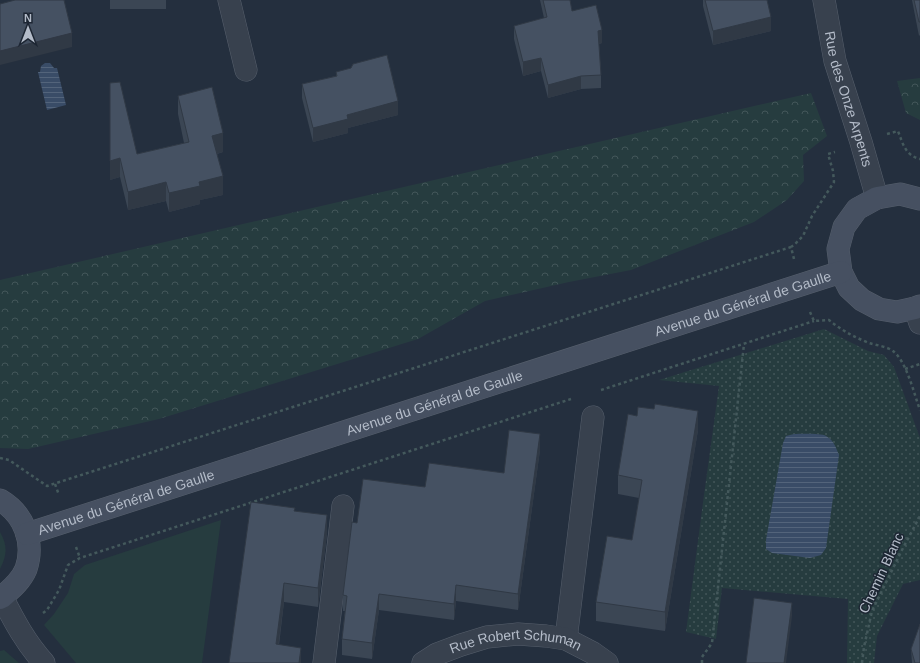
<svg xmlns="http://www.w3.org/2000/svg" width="920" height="663" viewBox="0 0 920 663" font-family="Arial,sans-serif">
	<defs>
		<pattern id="forest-crowns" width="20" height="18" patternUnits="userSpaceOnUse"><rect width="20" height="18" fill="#263c3f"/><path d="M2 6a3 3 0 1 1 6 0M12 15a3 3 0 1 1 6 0" fill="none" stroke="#435659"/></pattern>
		<pattern id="park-dots" width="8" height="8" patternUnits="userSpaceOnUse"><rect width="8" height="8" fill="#263c3f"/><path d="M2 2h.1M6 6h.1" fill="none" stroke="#435659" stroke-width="1.8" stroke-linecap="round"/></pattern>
		<pattern id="water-rules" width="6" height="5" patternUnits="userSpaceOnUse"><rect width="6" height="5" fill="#394c67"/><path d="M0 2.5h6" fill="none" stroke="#53647b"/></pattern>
	</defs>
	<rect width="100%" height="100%" fill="#242f3e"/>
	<g fill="#263c3f">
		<polygon points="221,520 202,663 76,663 44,625 54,614 68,593 74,574 85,565"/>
		<path d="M0,532C8,546 7,555 0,569Z"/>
		<polygon points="4,650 19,663 0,663 0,651"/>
	</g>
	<g fill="url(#forest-crowns)">
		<polygon points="920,78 920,120 906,113 897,81"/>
		<polygon points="811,93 827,136 803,155 804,181 787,200 754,222 631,270 569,282 485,301 418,339 159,419 28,449 0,448 0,280"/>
	</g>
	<polygon fill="url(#park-dots)" points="824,329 868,351 884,355 894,367 920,438 920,580 903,584 877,636 874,663 847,663 848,599 722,588 716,639 686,632 704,495 719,386 659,380"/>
	<g fill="url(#water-rules)">
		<polygon points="45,63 50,63 54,68 57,68 66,105 47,110 38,72 40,72 41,66"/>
		<path d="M794,434C800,434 821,433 826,436C834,440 836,448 839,455L826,548L821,555L810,558L772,553L766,549V540L783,443L786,436Z"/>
	</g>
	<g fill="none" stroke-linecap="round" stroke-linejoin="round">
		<defs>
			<g id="street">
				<polyline points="229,0 246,70"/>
				<path id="s1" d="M824,0L835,61L861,142L877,198"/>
				<polyline points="915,308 920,323"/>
				<path d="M2,597C14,621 26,643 44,663"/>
				<polyline points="566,639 593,417"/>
				<polyline points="324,663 343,506"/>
				<path id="s2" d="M423,663L437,654L461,645L487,637L518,634L546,636L566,639L593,653L607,663"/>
			</g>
			<g id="secondary">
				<polyline points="920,199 900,194 877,198 857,209 844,227 838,249 841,272 849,288 862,300 879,309 897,312 915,308 920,306"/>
				<path d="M0,500C24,514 35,542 26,569C21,581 11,589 2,597L0,598"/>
				<path id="s3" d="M27,534L841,272"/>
			</g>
		</defs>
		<use href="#street" stroke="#565f6c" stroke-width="23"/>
		<use href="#secondary" stroke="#565f6c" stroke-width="23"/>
		<g stroke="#44595c" stroke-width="2.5" stroke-dasharray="3 3" stroke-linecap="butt">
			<path d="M887,134L898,131C903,144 905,155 920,159"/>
			<polyline points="794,259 791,247 794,245 803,236 812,216 834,182 833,171 828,154 835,152"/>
			<path d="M810,312L814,321L829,320C841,330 854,337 869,343C876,345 888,347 893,351C907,362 914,394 920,410"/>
			<polyline points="905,369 920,364"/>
			<polyline points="601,390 814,321"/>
			<polyline points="0,458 9,460 47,486 791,247"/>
			<polyline points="55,484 59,495"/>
			<polyline points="76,547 80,558"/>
			<polyline points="43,613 47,610 59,590 68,565 80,558 571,399"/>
			<polyline points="702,663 702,657 712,643 744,344"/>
			<polyline points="862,663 864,647 872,611 902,550 920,516"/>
		</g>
		<use href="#street" stroke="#38414e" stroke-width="22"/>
		<use href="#secondary" stroke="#465061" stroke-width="22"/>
	</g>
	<g fill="#3b4654">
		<rect x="110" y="0" width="56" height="9"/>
		<polygon points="540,0 570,0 572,11 602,43 599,44 601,75 601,88 581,89 548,98 541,71 523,76 514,39 514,26 544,18"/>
		<polygon points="703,0 767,0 771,31 713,45 703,6"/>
		<polygon points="912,0 920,0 920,35 919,36"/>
		<polygon points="336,72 398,115 348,128 348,133 313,142 302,98 302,84 336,76"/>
		<polygon points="110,83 137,154 184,143 178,114 178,96 223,152 217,154 223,195 200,200 200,204 169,212 166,201 128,210 120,177 110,180"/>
		<polygon points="698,430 665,631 596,621 596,602 632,540 639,498 618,494 618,475"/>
		<polygon points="540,450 518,610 456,601 454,620 379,610 372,659 342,655 342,639 345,611 343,611 343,595 357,523 425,487 504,473"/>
		<polygon points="295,511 327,534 318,607 284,602 279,645 301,663 229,663"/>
		<polygon points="911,649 920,663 912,663"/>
	</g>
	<g fill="#303945">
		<polygon points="771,17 771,31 713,45 713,31"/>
		<polygon points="602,30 602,43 598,44 598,31"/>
		<polygon points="72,33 72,47 0,65 0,51"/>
		<polygon points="541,58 541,71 523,76 523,62"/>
		<polygon points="581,76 581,89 548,98 548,85"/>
		<polygon points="398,101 398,115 348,128 348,133 313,142 313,128 347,115"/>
		<polygon points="223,133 223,152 212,155 212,136"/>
		<polygon points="120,158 120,177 110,180 110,161"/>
		<polygon points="223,176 223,195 200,200 200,204 169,212 169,193 199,182"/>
		<polygon points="166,182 166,201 128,210 128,192"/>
		<polygon points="698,411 698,430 665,631 665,612"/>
		<polygon points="540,434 540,450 518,610 518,594"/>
		<polygon points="327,515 327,534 318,607 318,588"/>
		<polygon points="284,583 284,602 276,663 276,644"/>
		<polygon points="456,585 456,601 454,620 454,604"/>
		<polygon points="379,594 379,610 372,659 372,643"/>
		<polygon points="792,603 792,616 786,663 784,663"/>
		<polygon points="301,648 301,663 299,663"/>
	</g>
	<g fill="#455162" stroke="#303945">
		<polygon points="15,0 64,0 72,33 0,51 0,4"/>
		<polygon points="543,0 570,0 572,11 596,5 602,30 598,31 601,75 581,76 548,85 541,58 523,62 514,26 547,17"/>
		<polygon points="705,0 767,0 771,17 713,31"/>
		<polygon points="914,0 920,0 920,22 919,22"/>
		<polygon points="387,55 398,101 347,115 348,119 313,128 302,84 337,76 336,72 351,68 353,64"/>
		<polygon points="120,82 137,154 189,142 178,96 212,87 223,133 212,136 223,176 199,182 200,186 169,193 166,182 128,192 120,158 110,161 110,83"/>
		<polygon points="655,404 698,411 665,612 596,602 607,536 632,540 642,480 618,475 628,414 637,416 638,407 654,409"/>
		<polygon points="509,430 540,434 518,594 456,585 454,604 379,594 372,643 342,639 347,596 343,595 352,522 357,523 363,479 425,487 429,463 504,473"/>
		<polygon points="251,502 295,508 294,511 327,515 318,588 284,583 276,644 301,648 299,663 229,663"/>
		<polygon points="754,598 792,603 784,663 746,663"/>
		<polygon points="920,624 920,663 915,663 911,649"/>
	</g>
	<g text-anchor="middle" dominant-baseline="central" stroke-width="3" stroke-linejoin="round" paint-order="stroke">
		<g font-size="14" fill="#b4bcc9" stroke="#1d2633">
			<text stroke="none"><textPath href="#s1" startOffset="102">Rue des Onze Arpents</textPath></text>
			<text stroke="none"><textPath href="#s3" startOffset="752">Avenue du Général de Gaulle</textPath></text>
			<text stroke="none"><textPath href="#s3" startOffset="428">Avenue du Général de Gaulle</textPath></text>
			<text stroke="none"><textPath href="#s3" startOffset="104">Avenue du Général de Gaulle</textPath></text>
			<text transform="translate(881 573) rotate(-65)">Chemin Blanc</text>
			<text stroke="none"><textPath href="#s2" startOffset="98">Rue Robert Schuman</textPath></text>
		</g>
	</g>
	<g transform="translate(28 28)" stroke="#1d2633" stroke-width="3" paint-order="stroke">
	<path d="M0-3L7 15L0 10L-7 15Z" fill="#b4bcc9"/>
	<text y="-6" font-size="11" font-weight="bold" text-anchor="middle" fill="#b4bcc9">N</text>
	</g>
</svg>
